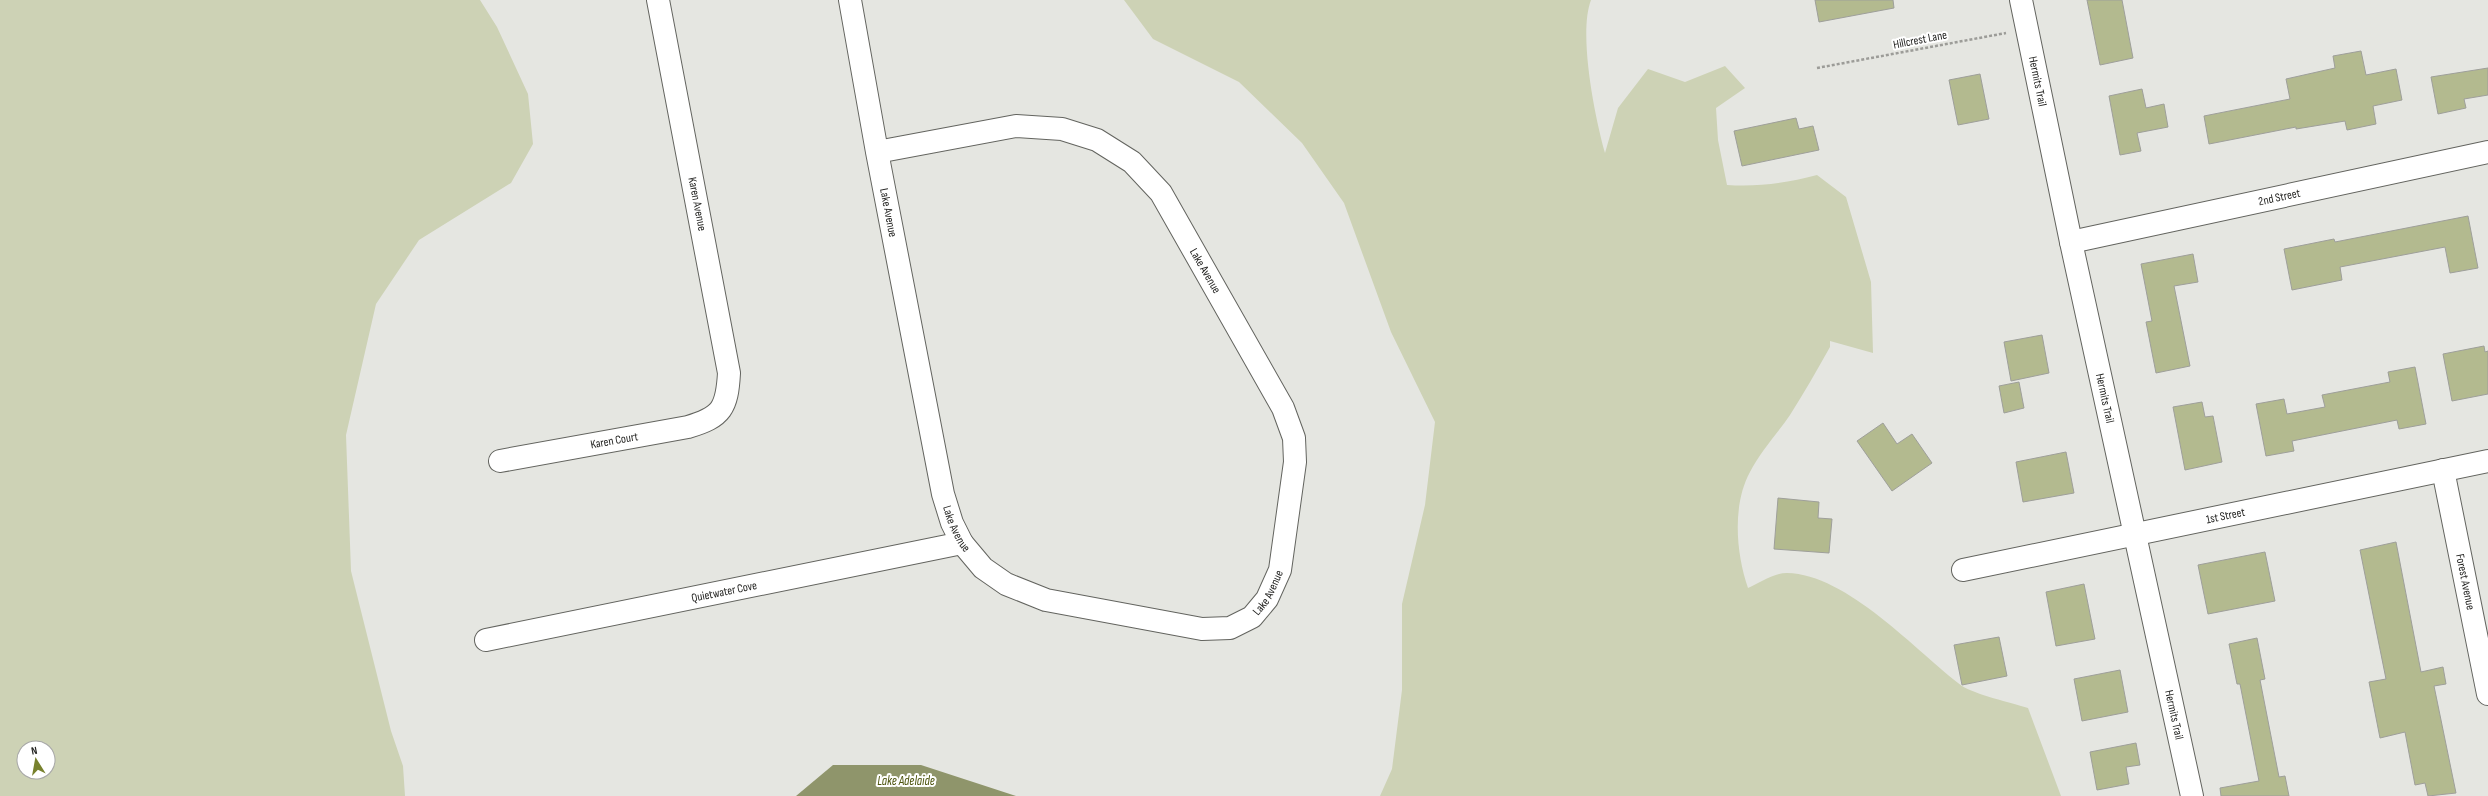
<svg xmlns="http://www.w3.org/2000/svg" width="2488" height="796" viewBox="0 0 2488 796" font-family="'Sofia Sans Condensed',sans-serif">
	<rect width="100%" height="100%" fill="#e5e6e1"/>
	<g fill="#cdd2b5" fill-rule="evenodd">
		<path d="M0,0H480L497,27L528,94L533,144L511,183L419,240L376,304L346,435L351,571L391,731L403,766L405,796H0ZM24,748H48V772H24Z"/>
		<path d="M1124,0H1591C1578,34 1595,117 1605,153L1618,108L1648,69L1685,82L1725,66L1745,88L1716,108L1718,140L1727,185C1759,187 1786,183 1817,175L1846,197L1871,282L1873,353L1830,341V347C1817,370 1804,393 1790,415C1777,434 1760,452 1750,472C1732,505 1736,553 1748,588C1760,583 1773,573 1787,573C1847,574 1916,651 1962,686C1974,694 2012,703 2028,708L2061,796H1380L1392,769L1402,690V604L1425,505L1435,422L1391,332L1344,203L1302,143L1239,82L1153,39Z"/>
	</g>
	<polygon fill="#8f956b" points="833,765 921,765 1016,796 796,796"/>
	<g fill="#b3ba8f" stroke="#9e9f9a">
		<polygon points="1815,0 1893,0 1894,8 1819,22"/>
		<polygon points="2087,0 2122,0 2133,58 2100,65"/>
		<polygon points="2361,51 2366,75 2396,69 2402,100 2373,106 2376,124 2347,130 2345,121 2296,129 2296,127 2209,144 2204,116 2290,99 2286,79 2335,68 2333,56"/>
		<polygon points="2488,68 2488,95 2464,99 2466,108 2438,114 2431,77"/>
		<polygon points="1980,74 1989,119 1958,125 1949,80"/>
		<polygon points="2142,89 2146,108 2164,104 2168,127 2137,133 2141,151 2120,155 2109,96"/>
		<polygon points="1796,118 1799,129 1813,126 1819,150 1742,166 1734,131"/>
		<polygon points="2468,216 2478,268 2450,273 2445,247 2340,267 2342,280 2292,290 2284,249 2334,239 2335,242"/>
		<polygon points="2193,254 2198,282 2174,286 2190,366 2156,373 2146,322 2152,321 2141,264"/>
		<polygon points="2042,335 2049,373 2011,381 2004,342"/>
		<polygon points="2484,346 2485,352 2488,351 2488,394 2452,401 2443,354"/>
		<polygon points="2415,367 2426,424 2399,429 2397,420 2292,441 2294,451 2266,456 2256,404 2284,399 2287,414 2325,407 2322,395 2390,382 2388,372"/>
		<polygon points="2019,382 2024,408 2004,413 1999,386"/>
		<polygon points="2202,402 2205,417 2213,416 2222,462 2185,470 2173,407"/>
		<polygon points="1883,423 1897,444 1912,434 1932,463 1892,491 1857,441"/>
		<polygon points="2066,452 2074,493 2023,502 2016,462"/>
		<polygon points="1778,498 1819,502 1818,518 1832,519 1829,553 1774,549"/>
		<polygon points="2396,542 2421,672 2443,667 2446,684 2434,686 2456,793 2428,796 2425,783 2415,785 2405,732 2380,738 2369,682 2386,679 2360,550"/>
		<polygon points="2265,552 2275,601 2208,614 2198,565"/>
		<polygon points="2084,584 2095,639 2056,646 2046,592"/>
		<polygon points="1999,637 2007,676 1962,685 1954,645"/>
		<polygon points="2257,638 2265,679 2260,680 2279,777 2285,776 2289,796 2221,796 2220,788 2259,781 2240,684 2237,684 2229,644"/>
		<polygon points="2120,670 2128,712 2082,721 2074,679"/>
		<polygon points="2136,743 2140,765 2126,767 2129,784 2097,790 2090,752"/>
	</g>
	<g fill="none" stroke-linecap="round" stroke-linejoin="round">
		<defs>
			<g id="minor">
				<path id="s1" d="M850,0L877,152L943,494L952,523L962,543L983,568L1006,584L1046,600L1202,629L1230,628L1252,617L1267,599L1280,570L1295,462L1294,438L1283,408L1161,193L1132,162L1097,140L1062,129L1016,126L877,152"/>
				<path id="s2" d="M2021,0L2071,242L2192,796"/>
				<path id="s3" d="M2071,242L2488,152"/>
				<path id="s4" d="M500,461L688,427C722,417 727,408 729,373L658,0"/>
				<path id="s5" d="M2443,470L2488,694"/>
				<path id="s6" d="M1963,570L2488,461"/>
				<path id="s7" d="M486,640L962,543"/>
			</g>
		</defs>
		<use href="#minor" stroke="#63645f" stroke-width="24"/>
		<polyline stroke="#9c9c98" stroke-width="2.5" stroke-dasharray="3 2" stroke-linecap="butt" points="1817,68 2006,33"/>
		<use href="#minor" stroke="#fff" stroke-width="22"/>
	</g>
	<g text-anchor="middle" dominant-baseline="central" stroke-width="4" stroke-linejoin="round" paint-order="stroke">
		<g font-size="12" fill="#242422" stroke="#fff">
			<text transform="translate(1920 40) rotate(-11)">Hillcrest Lane</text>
			<text stroke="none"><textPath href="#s2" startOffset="83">Hermits Trail</textPath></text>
			<text stroke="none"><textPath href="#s3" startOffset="213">2nd Street</textPath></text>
			<text transform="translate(697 204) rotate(79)">Karen Avenue</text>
			<text stroke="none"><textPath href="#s1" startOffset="216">Lake Avenue</textPath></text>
			<text transform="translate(1205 271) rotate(60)">Lake Avenue</text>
			<text stroke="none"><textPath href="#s2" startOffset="407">Hermits Trail</textPath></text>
			<text stroke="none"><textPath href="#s4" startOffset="116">Karen Court</textPath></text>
			<text stroke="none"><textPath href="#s6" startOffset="268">1st Street</textPath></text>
			<text stroke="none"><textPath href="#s1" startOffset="540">Lake Avenue</textPath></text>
			<text stroke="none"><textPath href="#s5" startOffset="114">Forest Avenue</textPath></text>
			<text stroke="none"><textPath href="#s7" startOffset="243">Quietwater Cove</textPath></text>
			<text stroke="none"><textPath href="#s1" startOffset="900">Lake Avenue</textPath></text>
			<text stroke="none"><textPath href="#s2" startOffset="731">Hermits Trail</textPath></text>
		</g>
		<g font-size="13" font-style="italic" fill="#4c530c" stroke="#fff">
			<text x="906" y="781">Lake Adelaide</text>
		</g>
	</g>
	<g transform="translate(36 760) rotate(349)"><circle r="19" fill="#ffffff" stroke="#a7a7a7"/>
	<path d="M0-3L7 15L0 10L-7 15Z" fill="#77812d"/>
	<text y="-6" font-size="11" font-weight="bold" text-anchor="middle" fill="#242422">N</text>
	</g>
</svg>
